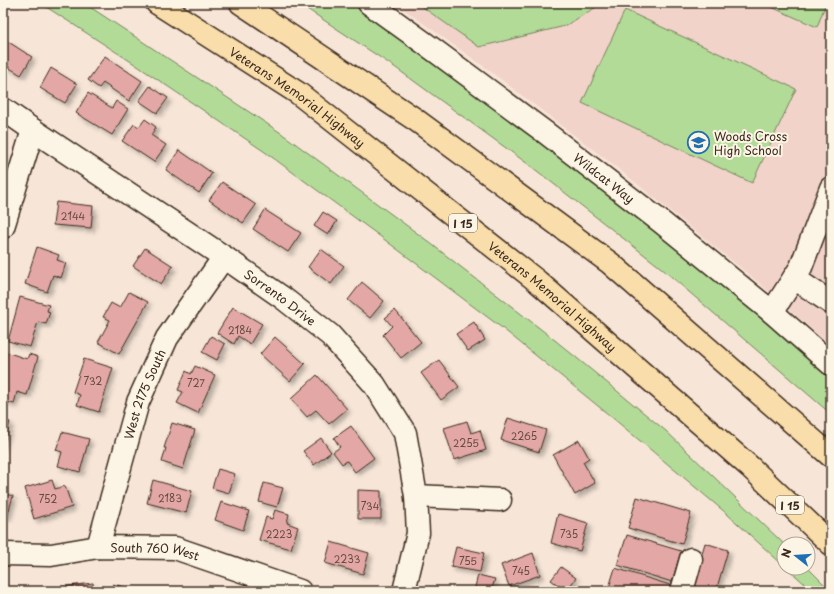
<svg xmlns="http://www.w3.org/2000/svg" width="834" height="594" viewBox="0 0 834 594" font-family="'Playpen Sans',sans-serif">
	<defs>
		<filter id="shadow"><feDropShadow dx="3.5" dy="3.5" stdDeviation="2" flood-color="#0004"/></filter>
	</defs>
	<rect width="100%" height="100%" fill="#f7e6d8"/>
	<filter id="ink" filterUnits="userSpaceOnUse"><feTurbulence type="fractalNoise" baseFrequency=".025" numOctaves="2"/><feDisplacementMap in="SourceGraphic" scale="8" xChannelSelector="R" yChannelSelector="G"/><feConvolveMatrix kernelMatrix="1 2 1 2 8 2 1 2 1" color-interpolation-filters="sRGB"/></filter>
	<g filter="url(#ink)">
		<polygon fill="#f1d3c9" points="395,3 831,3 831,346 752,277 620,170 486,68"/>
		<g fill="#b2db98" stroke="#76825b">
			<polygon points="40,3 84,3 281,133 425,239 556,341 666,431 784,544 784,566 726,513 614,419 502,328 381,237 265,152 133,63"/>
			<polygon points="298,3 351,3 501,110 661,234 810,358 831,377 831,414 660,267 532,167 396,68"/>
			<polygon points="417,3 603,3 565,26 479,47"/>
			<polygon points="762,3 826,3 817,27"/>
			<polygon points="625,10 796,89 752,183 582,103"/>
			<polygon points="787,568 808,568 831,591 811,591 806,585"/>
		</g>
		<g fill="#e3a8a5" stroke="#3b2a1e" filter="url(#shadow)">
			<polygon points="7,41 32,57 21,75 3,64 3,47"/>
			<polygon points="105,56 142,81 129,101 103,83 99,88 88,80"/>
			<polygon points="51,68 77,84 65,103 40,88"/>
			<polygon points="150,86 168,98 157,113 139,101"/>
			<polygon points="88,93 112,108 116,101 128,109 112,135 76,113"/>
			<polygon points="145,119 156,127 151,135 166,145 154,162 122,141 134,124 139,127"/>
			<polygon points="179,150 212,173 199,193 166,170"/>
			<polygon points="222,182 256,205 243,223 209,200"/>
			<polygon points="56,202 93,206 91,228 53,225"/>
			<polygon points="265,210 301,233 288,252 253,229"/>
			<polygon points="323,212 337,221 328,235 314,226"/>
			<polygon points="37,247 59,255 57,260 66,263 61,278 53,275 47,292 25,284"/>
			<polygon points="145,248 173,266 161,284 133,266"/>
			<polygon points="321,249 344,266 331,284 308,267"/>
			<polygon points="362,282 384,301 370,318 348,300"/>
			<polygon points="129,292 148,302 119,354 98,342 110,320 103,317 111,303 120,308"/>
			<polygon points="20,297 49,305 47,311 50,312 46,324 38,322 30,347 8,341"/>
			<polygon points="233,307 262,324 250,344 238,336 234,344 217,333"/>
			<polygon points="395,310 421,342 401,358 383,335 392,326 385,318"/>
			<polygon points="474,322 485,340 468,351 456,334"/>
			<polygon points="211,336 225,344 217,360 202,352"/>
			<polygon points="275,337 305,364 290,381 260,354"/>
			<polygon points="6,352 27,359 29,354 38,357 27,395 17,392 14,404 3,401 3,361"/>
			<polygon points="84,359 113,368 99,412 77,405 80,395 73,392"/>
			<polygon points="439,360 459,387 441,400 421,373"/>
			<polygon points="195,366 215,375 198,413 177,403 183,392 178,390 186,371 191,374"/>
			<polygon points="317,375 347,409 329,424 316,410 307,417 291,399"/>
			<polygon points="508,418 546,430 539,452 501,440"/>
			<polygon points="3,420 10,422 3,446"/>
			<polygon points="467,421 471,433 480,430 486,450 454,460 444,428"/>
			<polygon points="172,423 195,430 183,469 162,462 166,448 164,448"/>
			<polygon points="351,426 374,458 355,472 347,461 342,464 333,452 340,447 334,438"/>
			<polygon points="62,432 89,439 80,472 58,466 62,452 56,450"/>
			<polygon points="321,438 331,452 314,465 303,451"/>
			<polygon points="579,440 589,458 583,462 595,483 575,495 553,455"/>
			<polygon points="218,469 235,474 229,493 212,488"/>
			<polygon points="52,480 55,489 65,486 72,507 34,519 25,488"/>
			<polygon points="153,480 192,491 186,513 147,503"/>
			<polygon points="264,483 283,488 277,507 259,502"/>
			<polygon points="358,490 381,491 381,519 358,519"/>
			<polygon points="3,493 13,496 7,517 3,516"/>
			<polygon points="637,497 691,513 682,544 628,528"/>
			<polygon points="221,502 249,511 243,530 215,520"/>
			<polygon points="275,510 289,514 287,523 298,527 291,549 259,540 266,517 272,519"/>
			<polygon points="558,514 588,523 580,551 551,543"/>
			<polygon points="627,535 681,551 672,582 617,565"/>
			<polygon points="331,542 369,553 363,574 325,563"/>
			<polygon points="705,543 728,550 716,591 691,591"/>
			<polygon points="456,547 484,553 480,572 451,567"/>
			<polygon points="533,553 540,575 509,586 501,565"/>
			<polygon points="561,567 576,578 566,591 551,580"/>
			<polygon points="615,568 670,585 668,591 608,591"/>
			<polygon points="478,575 495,579 491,591 474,591"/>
			<polygon points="93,583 94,591 62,591 61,587"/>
			<polygon points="113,584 137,591 110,591"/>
			<polygon points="528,586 528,591 495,591"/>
			<polygon points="3,590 33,591 3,591"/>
		</g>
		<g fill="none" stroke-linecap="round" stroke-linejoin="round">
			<defs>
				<g id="minor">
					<path id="s1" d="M369,3L434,50L546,133L660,221L772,312L831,364"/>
					<path id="s2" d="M3,109L33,130L224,257L283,298L330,335L374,384L405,433L416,496L418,533L404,591"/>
					<polyline points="3,227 33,130"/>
					<polyline points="794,278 831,303"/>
					<polyline points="772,312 801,267 831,188"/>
					<polyline points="416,496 500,500"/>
					<path id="s3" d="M98,547L138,402L167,338L224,257"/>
					<path id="s4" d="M3,554L51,555L98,547L175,548L300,591"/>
					<polyline points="682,591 691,559"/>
				</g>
				<g id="highway">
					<path id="s5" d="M157,3L298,93L537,281L750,467L831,544"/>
					<polyline points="241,3 416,120 610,263 831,456"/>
				</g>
			</defs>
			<use href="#minor" stroke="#3b2a1e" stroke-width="25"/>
			<use href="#highway" stroke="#3b2a1e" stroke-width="25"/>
			<use href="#minor" stroke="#fcf5e5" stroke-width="22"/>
			<use href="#highway" stroke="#f9deab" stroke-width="22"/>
		</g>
	</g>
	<defs>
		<symbol id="school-ring" viewBox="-11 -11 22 22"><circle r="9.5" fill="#fcf5e5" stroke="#1f6fb2" stroke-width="1.5"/><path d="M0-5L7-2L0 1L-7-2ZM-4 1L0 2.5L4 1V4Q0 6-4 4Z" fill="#1f6fb2"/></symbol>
	</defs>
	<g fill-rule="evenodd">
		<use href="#school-ring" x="686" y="130" width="25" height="25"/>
	</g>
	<g text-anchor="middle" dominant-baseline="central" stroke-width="4" stroke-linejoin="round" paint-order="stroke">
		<g font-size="10" fill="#654a40">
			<text x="73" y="215">2144</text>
			<text x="240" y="329">2184</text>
			<text x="93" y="380">732</text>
			<text x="196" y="382">727</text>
			<text x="524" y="435">2265</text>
			<text x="466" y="442">2255</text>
			<text x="170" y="497">2183</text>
			<text x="48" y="498">752</text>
			<text x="370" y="505">734</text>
			<text x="279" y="533">2223</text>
			<text x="569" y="533">735</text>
			<text x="347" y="558">2233</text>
			<text x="468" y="560">755</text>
			<text x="521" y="570">745</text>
		</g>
		<g fill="#fcf5e5" stroke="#75675a" stroke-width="1">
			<rect x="449" y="214" width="28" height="18" rx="3"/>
			<rect x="776" y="496" width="28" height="18" rx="3"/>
		</g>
		<g font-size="11" font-weight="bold" fill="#3b2a1e">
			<text x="463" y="223">I 15</text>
			<text x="790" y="505">I 15</text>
		</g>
		<g font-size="12" fill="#3b2a1e" stroke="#fcf5e5">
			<text stroke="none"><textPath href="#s5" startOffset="169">Veterans Memorial Highway</textPath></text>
			<text stroke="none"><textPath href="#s1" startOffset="293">Wildcat Way</textPath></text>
			<text stroke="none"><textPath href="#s5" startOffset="493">Veterans Memorial Highway</textPath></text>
			<text stroke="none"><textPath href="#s2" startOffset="335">Sorrento Drive</textPath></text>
			<text stroke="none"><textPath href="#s3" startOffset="160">West 2175 South</textPath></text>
			<text stroke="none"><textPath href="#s4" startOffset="153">South 760 West</textPath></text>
		</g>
		<g font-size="12" fill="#3b2a1e" stroke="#fcf5e5" text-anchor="start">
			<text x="714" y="136">Woods Cross<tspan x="714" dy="14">High School</tspan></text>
		</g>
	</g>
	<rect width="834" height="594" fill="none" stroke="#fcf5e5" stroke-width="16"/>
	<rect x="8" y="8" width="818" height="578" fill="none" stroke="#3b2a1e" stroke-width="1.5" filter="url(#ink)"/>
	<g transform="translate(796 556) rotate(287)"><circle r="19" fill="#fcf5e5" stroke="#afa495"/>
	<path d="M0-3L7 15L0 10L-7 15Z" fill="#1f6fb2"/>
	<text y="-6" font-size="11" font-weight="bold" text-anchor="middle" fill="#3b2a1e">N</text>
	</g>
</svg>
